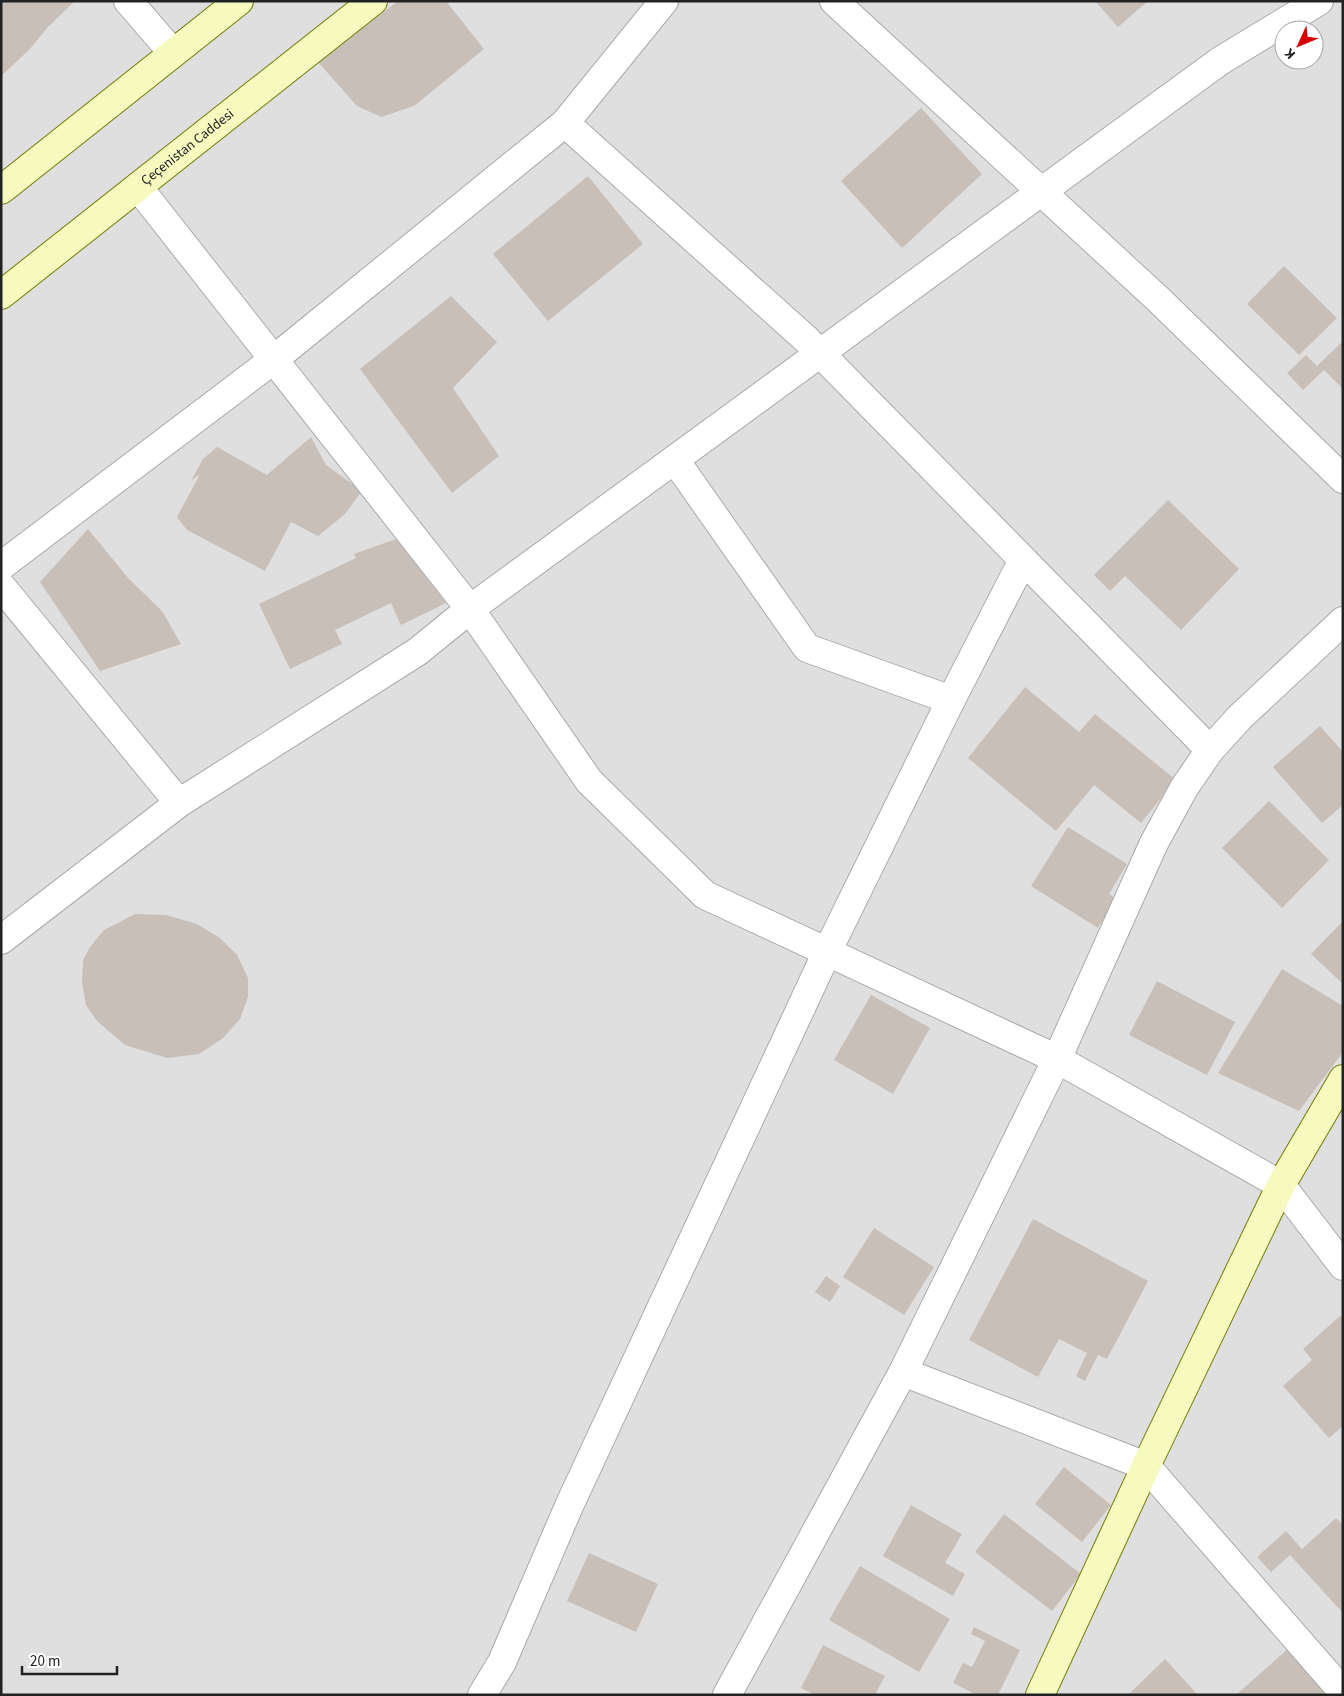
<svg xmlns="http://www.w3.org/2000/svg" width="1344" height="1696" viewBox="0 0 1344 1696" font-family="'Source Sans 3',sans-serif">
	<rect width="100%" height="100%" fill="#f2efe9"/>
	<path fill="#e0dfdf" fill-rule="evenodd" d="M1,1H1343V1695H1ZM1284,30H1314V60H1284Z"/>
	<g fill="#c7bfb8">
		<polygon points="1,1 75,1 48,27 29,50 1,76"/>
		<polygon points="398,1 446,1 484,49 414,106 381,117 357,106 318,62"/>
		<polygon points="1095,1 1148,1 1118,27"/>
		<polygon points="921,108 982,174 902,248 841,181"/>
		<polygon points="588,176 643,244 548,321 493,254"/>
		<polygon points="1284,266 1337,318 1299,355 1247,304"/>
		<polygon points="451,296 497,342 453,388 499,456 452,493 360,369"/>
		<polygon points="1343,341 1343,389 1324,370 1303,390 1287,373 1306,355 1317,366"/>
		<polygon points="311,437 326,465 362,491 345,514 318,536 291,522 265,571 187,530 177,517 200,474 191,481 203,459 217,447 267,475"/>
		<polygon points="1168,500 1239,569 1181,630 1125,576 1110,591 1094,575"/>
		<polygon points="88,529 129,579 162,611 181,644 100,671 40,582"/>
		<polygon points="396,539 446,603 401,625 391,603 335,630 342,644 290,669 259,604 356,558 354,554"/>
		<polygon points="1025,687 1079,732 1095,714 1176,780 1141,823 1094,785 1056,831 968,758"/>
		<polygon points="1320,726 1343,752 1343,805 1322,823 1273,767"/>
		<polygon points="1269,801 1329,860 1282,908 1222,848"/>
		<polygon points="1068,827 1127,864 1109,894 1116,899 1098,928 1031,886"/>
		<polygon points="135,914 166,915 197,924 220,938 237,955 248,978 248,997 240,1019 222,1039 199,1054 167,1058 125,1045 97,1021 86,1005 82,983 83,960 90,947 104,930"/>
		<polygon points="1343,921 1343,984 1311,954"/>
		<polygon points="1282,969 1343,1006 1343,1052 1299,1111 1218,1073"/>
		<polygon points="1157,981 1235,1022 1207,1075 1129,1035"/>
		<polygon points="871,995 930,1028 893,1094 834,1060"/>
		<polygon points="1033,1219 1148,1281 1107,1359 1098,1355 1085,1381 1076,1376 1087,1353 1059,1339 1038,1377 969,1340"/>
		<polygon points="874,1228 934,1267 904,1315 843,1277"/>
		<polygon points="826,1276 840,1286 830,1302 815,1292"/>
		<polygon points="1340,1316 1343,1319 1343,1426 1329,1438 1283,1386 1312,1360 1303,1349"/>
		<polygon points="1064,1467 1111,1505 1082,1542 1035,1504"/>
		<polygon points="911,1505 962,1534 945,1563 965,1574 953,1596 883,1556"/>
		<polygon points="1004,1514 1081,1574 1052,1611 975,1552"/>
		<polygon points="1336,1518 1343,1525 1343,1613 1290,1555 1271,1572 1257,1557 1286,1531 1302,1549"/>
		<polygon points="589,1553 658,1584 636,1632 567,1601"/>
		<polygon points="860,1566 950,1619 919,1672 829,1620"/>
		<polygon points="974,1627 1020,1650 998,1695 977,1695 953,1683 963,1663 972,1667 985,1641 971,1634"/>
		<polygon points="823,1645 885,1676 875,1695 815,1695 801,1688"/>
		<polygon points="1290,1647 1328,1689 1322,1695 1236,1695"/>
		<polygon points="1165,1659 1198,1695 1128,1695"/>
	</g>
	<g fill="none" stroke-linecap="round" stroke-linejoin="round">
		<defs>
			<g id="street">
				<polyline points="128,1 173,53"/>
				<polyline points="834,1 1158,299 1343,479"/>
				<polyline points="565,123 807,340 1210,750"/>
				<polyline points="138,187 470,609 589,781 705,895 1057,1059 1281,1185 1343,1266"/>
				<polyline points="675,460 807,648 951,700"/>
				<polyline points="1,566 273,360 565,123 664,1"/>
				<polyline points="1,586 179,803"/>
				<polyline points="1,940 179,803 417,652 470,609 1220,61 1319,1"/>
				<polyline points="903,1372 1146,1466 1343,1692"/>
				<polyline points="482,1695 502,1662 569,1506 827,952 951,700 1023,560"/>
				<polyline points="727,1695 903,1372 1057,1059 1154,843 1184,788 1210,750 1240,717 1343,621"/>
			</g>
			<g id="secondary">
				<polyline points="1,190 239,1"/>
				<path id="s1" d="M1,295L373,1"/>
				<polyline points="1040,1695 1146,1466 1281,1185 1343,1079"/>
			</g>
		</defs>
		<use href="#street" stroke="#a9a9a9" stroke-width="30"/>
		<use href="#secondary" stroke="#707d05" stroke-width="30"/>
		<use href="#street" stroke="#fff" stroke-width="28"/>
		<use href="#secondary" stroke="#f7fabf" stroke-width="28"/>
	</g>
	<g text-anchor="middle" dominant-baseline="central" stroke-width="4" stroke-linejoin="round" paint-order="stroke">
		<g font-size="14" fill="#222" stroke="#fff">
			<text stroke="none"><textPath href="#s1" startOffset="238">Çeçenistan Caddesi</textPath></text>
		</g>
	</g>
	<rect width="1344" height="1696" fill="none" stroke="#222222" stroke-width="5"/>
	<g transform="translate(1299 45) rotate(226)"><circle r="24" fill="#ffffff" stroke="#a7a7a7"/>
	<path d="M0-4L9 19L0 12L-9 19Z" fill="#d40000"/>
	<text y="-8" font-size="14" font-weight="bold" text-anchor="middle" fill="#222222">K</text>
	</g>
	<path d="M22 1666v8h95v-8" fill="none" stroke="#222222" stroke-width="2.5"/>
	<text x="30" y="1666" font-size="15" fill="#222222" stroke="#ffffff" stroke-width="4" paint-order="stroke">20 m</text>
</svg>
